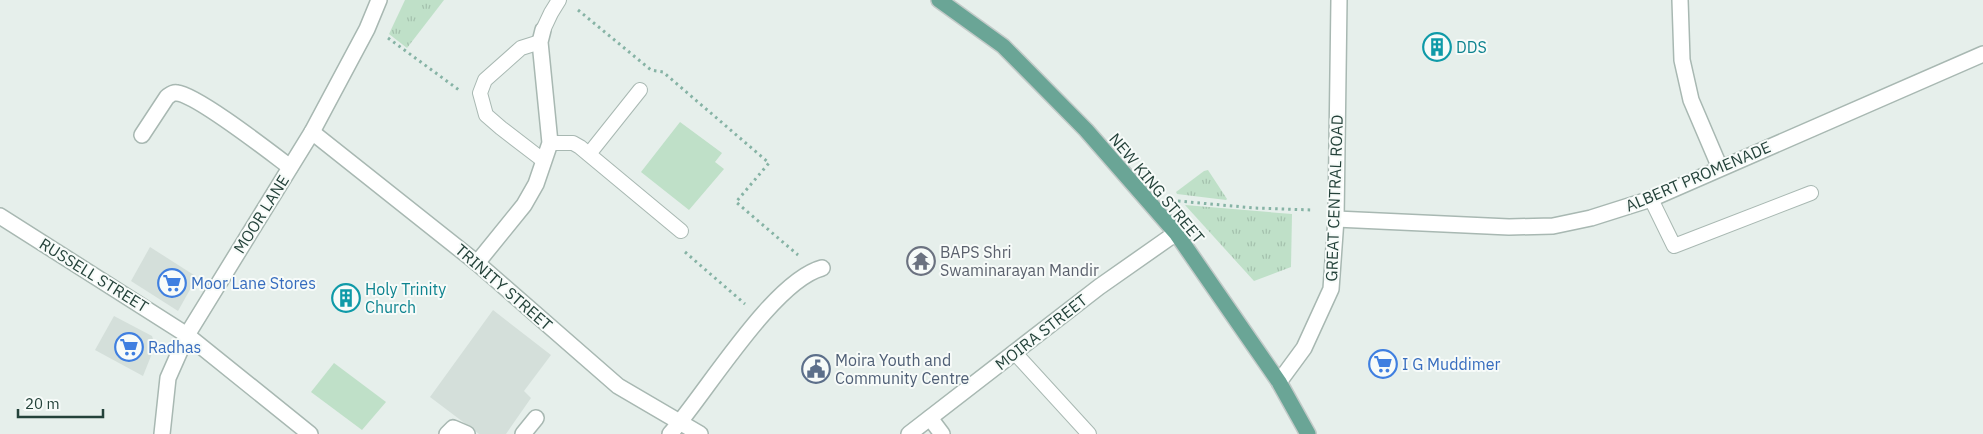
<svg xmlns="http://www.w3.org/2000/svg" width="1983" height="434" viewBox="0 0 1983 434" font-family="'IBM Plex Sans',sans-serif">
	<defs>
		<pattern id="grass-tufts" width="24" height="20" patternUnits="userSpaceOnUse" patternTransform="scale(1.25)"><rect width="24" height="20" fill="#bfe0c8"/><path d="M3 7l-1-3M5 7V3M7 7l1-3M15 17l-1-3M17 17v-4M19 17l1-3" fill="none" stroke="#a4c1ad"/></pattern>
	</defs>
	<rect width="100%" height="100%" fill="#e6efeb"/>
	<g fill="#d4dfda">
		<polygon points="150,247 197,277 178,311 131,281"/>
		<polygon points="493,310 551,355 524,391 531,398 506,434 479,434 430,397"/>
		<polygon points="114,316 152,336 155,346 143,376 95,350"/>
	</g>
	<g fill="url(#grass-tufts)">
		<polygon points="405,0 444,0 407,48 389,34"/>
		<polygon points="1208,170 1227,199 1226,200 1177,194 1176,192 1204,171"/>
		<polygon points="1185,205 1292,214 1291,267 1254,281"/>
	</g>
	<g fill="#bfe0c8">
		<polygon points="680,122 722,153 715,162 724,169 689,210 641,172"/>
		<polygon points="334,363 386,402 362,430 311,392"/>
	</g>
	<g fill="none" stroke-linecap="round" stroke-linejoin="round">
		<defs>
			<g id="service">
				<polyline points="543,30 551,13 559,0"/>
				<polyline points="540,42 521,48 485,80 480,93 486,115 501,128 544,161"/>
				<polyline points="550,143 573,143 580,147 681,231"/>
				<polyline points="589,154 640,90"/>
				<polyline points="1651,199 1674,246 1811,193"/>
				<polyline points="1014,352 1089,434"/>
			</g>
			<g id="minor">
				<polyline points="1680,0 1682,60 1691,100 1720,168"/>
				<polyline points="312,132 477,263 618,386 700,434"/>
				<path d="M142,135L167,97C170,95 173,92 177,93C197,95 270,152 290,167"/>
				<polyline points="0,216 187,335 310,434"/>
				<polyline points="1336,219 1509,227 1553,226 1591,218 1651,199 1983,54"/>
				<polyline points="477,263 524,205 536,184 550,143 540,42 543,30"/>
				<polyline points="1279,382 1304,348 1331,289 1336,219 1339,0"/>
				<polyline points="930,418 942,434"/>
				<polyline points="162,434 168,378 187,335 312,132 367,29 379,0"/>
				<polyline points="447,434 453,428 467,434"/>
				<polyline points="523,434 536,418"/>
				<path d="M670,434C706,393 773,281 822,268"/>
				<polyline points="909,434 1099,287 1176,233"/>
			</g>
			<polyline id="primary" points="939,0 1003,46 1086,130 1176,233 1279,382 1308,434"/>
		</defs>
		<use href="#service" stroke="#a8b8b2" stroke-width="16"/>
		<use href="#minor" stroke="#a8b8b2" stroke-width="18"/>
		<use href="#primary" stroke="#c2cac8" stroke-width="18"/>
		<g stroke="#86b3a5" stroke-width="3" stroke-dasharray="2.5 4" stroke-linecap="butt">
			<polyline points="578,10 651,70 663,72 769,163 736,202 798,255"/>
			<polyline points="388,38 459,90"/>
			<polyline points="1178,201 1254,208 1313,210"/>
			<polyline points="685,252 745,304"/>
		</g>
		<use href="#service" stroke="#fff" stroke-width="14"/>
		<use href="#minor" stroke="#fff" stroke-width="15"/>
		<use href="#primary" stroke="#6aa596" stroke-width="15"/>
	</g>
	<defs>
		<symbol id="building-ring" viewBox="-11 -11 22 22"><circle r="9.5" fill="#f7fbf9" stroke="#0f9aa8" stroke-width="1.5"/><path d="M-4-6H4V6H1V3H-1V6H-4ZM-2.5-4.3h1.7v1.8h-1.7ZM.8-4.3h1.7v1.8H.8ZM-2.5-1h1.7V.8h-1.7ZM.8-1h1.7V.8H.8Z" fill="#0f9aa8"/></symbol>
		<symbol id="temple-ring" viewBox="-11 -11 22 22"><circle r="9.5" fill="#f7fbf9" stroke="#6b7280" stroke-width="1.5"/><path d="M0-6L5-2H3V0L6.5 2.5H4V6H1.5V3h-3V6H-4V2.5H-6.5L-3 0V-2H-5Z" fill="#6b7280"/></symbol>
		<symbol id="supermarket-ring" viewBox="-11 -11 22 22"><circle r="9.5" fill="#f7fbf9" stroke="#3f7fe0" stroke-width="1.5"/><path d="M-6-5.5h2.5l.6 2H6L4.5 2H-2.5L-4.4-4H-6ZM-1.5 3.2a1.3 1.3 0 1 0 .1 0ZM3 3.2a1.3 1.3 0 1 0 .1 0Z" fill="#3f7fe0"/></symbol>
		<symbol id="civic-ring" viewBox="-11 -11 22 22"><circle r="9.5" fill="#f7fbf9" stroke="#5c6f8a" stroke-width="1.5"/><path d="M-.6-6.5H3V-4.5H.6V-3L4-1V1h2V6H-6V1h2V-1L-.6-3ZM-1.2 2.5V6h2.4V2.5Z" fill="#5c6f8a"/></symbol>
	</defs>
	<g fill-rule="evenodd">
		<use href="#building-ring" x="1421" y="31" width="32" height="32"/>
		<use href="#temple-ring" x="905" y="245" width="32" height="32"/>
		<use href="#supermarket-ring" x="156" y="267" width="32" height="32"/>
		<use href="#building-ring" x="330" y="282" width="32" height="32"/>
		<use href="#supermarket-ring" x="113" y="331" width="32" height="32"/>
		<use href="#supermarket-ring" x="1367" y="348" width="32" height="32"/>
		<use href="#civic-ring" x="800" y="353" width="32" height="32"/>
	</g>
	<g text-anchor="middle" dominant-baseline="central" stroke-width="4" stroke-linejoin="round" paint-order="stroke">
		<g font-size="16" fill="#0d838f" stroke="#f7fbf9" text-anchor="start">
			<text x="1456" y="47">DDS</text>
			<text x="365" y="289">Holy Trinity<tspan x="365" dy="18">Church</tspan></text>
		</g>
		<g font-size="16" fill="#24423a" stroke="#f7fbf9">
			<text transform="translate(1698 176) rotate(-23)">ALBERT PROMENADE</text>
			<text transform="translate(1157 188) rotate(50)">NEW KING STREET</text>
			<text transform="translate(1334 198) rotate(-88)">GREAT CENTRAL ROAD</text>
			<text transform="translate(261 214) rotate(-58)">MOOR LANE</text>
			<text transform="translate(94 275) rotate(32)">RUSSELL STREET</text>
			<text transform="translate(504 287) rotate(41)">TRINITY STREET</text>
			<text transform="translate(1041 332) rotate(-38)">MOIRA STREET</text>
		</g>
		<g font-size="16" fill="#5b616d" stroke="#f7fbf9" text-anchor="start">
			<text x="940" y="252">BAPS Shri<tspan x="940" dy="18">Swaminarayan Mandir</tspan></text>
		</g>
		<g font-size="16" fill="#366cbe" stroke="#f7fbf9" text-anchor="start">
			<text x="191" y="283">Moor Lane Stores</text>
			<text x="148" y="347">Radhas</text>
			<text x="1402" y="364">I G Muddimer</text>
		</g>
		<g font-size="16" fill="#4e5e75" stroke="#f7fbf9" text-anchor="start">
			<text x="835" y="360">Moira Youth and<tspan x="835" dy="18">Community Centre</tspan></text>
		</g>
	</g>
	<path d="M18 409v8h85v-8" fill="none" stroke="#24423a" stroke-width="2.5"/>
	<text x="25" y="409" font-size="15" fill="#24423a" stroke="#f7fbf9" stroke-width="4" paint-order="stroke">20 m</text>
</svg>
